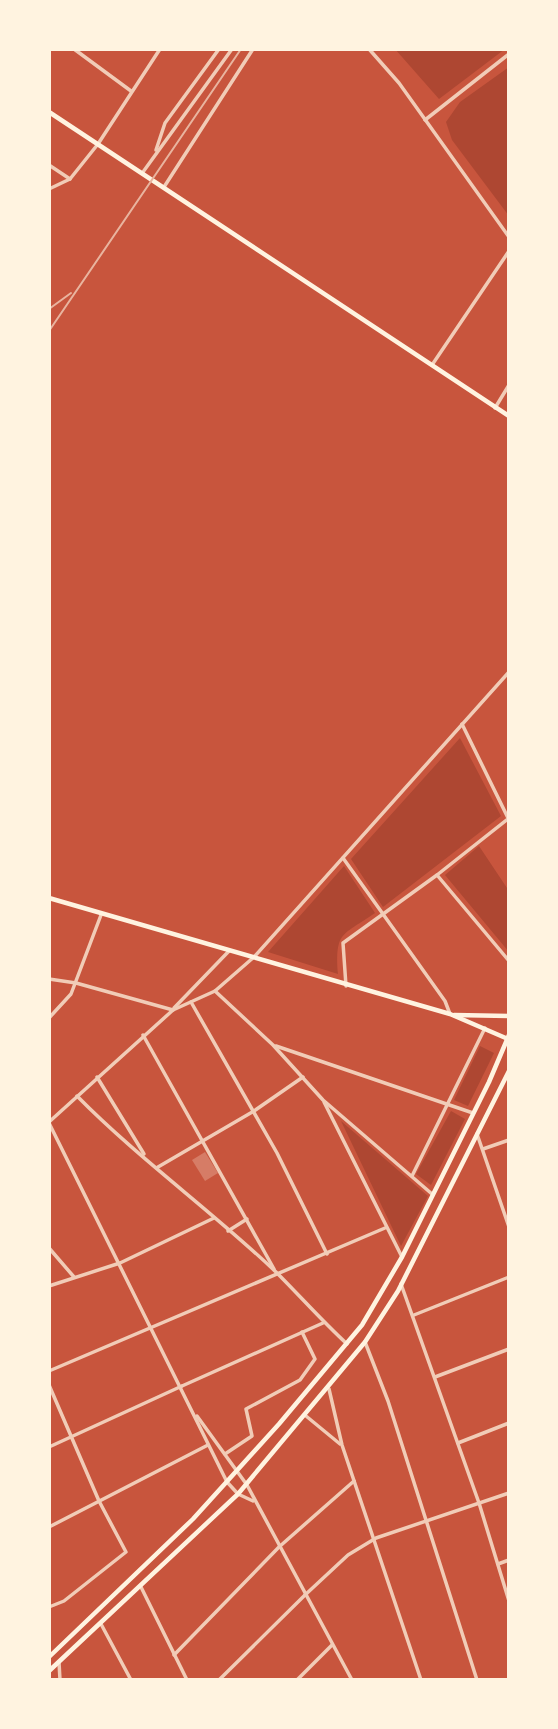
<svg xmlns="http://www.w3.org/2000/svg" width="558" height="1729" viewBox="0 0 558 1729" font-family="'Alegreya Sans',sans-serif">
	<rect width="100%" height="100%" fill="#c8553d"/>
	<g fill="#ae4732">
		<polygon points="395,49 505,49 439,99"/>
		<polygon points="509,67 509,216 452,140 446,122 460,102"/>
		<polygon points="460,738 501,816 383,907 351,859"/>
		<polygon points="479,846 509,891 509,952 445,875"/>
		<path d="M344,866L375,913C342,936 335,931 338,974L268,952Z"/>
		<polygon points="480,1046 494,1053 468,1106 454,1100"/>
		<polygon points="451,1111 465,1119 431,1185 416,1174"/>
		<polygon points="341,1121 428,1196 401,1246"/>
	</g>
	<polygon fill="#d67c66" points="205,1152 218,1173 205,1181 192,1160"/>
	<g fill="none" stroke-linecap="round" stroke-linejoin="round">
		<g stroke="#f1ccb7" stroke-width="3.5">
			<polyline points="74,49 131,91"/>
			<polyline points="425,120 509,54"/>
			<polyline points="98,144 160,49"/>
			<polyline points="49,165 70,179"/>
			<polyline points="164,187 253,49"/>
			<polyline points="432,365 509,251"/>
			<polyline points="495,408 509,385"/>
			<polyline points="462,724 509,820"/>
			<polyline points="343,858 445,1001 450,1014"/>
			<polyline points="437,875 509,961"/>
			<polyline points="49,979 76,983 173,1010"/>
			<polyline points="346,986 343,943 437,875 509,818"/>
			<polyline points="215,991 273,1045 323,1100 432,1194"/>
			<polyline points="191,1002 277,1153 327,1254"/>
			<polyline points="49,1018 71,994 101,915"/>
			<polyline points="143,1035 274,1269"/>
			<polyline points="276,1046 473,1113"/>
			<polyline points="97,1077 144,1154"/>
			<path d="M77,1096C139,1159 212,1211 276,1272C300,1296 322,1321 347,1344"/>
			<polyline points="324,1102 402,1257"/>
			<polyline points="483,1149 509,1140"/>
			<polyline points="158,1167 254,1111 303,1077"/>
			<polyline points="412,1176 485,1028"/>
			<polyline points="228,1231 247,1219"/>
			<polyline points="49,1248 74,1277"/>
			<polyline points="401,1284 479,1503 509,1601"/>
			<polyline points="49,1286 120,1263 214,1218"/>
			<polyline points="414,1315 509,1277"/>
			<polyline points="365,1342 388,1401 477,1680"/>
			<polyline points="49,1371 385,1228"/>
			<polyline points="435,1377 509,1349"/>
			<polyline points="49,1385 99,1501 126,1552 64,1601 49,1607"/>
			<polyline points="182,1386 323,1323"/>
			<polyline points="329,1389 342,1445 421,1680"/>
			<polyline points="306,1416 340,1444"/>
			<polyline points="458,1443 509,1423"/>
			<polyline points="225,1454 252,1436 246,1409 300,1380 315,1359 302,1332"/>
			<polyline points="49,1527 208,1445"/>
			<polyline points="498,1564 509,1560"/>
			<polyline points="141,1587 187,1680"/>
			<polyline points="101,1624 131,1680"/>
			<polyline points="174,1655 279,1547 354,1481"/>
			<polyline points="59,1662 60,1680"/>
			<polyline points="219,1680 305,1595"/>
			<polyline points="297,1680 332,1645"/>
		</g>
		<g stroke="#f1ccb7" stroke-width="3.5">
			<polyline points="369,49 399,83 509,237"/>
			<polyline points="156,150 165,123 219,49"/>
			<polyline points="143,172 232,49"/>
			<polyline points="49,189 70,179 98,144"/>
			<polyline points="174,1008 229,951"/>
			<polyline points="49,1122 173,1010 215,991 254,957 509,672"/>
			<polyline points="49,1123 227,1482 238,1494 253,1501"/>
			<polyline points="477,1134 509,1227"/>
			<polyline points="197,1416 247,1485 352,1680"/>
			<polyline points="49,1447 182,1386"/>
			<polyline points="305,1595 348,1555 376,1538 509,1493"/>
		</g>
		<g stroke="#fff3e0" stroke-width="4.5">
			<polyline points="49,112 509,416"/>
			<polyline points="49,898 450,1014 508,1039"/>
			<polyline points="454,1015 509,1016"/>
			<polyline points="49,1657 193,1519 279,1424 362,1325 402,1257 489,1082 509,1035"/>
			<polyline points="49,1671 238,1494 365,1342 398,1291 509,1071"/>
		</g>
		<g stroke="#e9b49f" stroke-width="2">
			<polyline points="49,309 71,293"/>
			<polyline points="49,331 241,49"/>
		</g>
	</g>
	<rect width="558" height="1729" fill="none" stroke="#fff3e0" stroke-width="102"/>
</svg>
